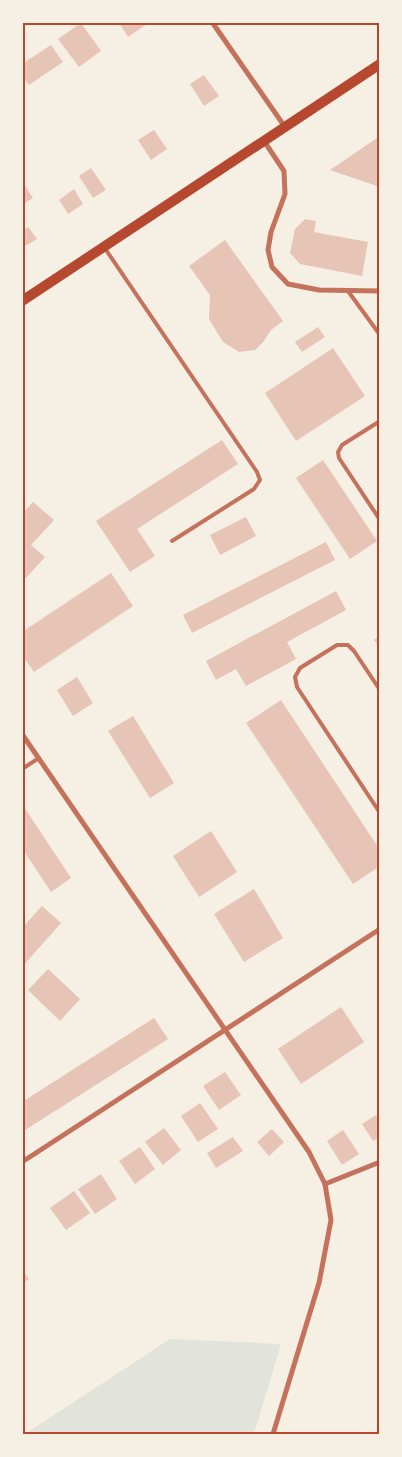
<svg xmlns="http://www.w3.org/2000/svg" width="402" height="1457" viewBox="0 0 402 1457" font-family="'Open Sans',sans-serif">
	<rect width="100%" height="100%" fill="#f6efe4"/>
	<polygon fill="#e2e4dc" points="170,1339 281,1344 254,1434 25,1434"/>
	<g fill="#e6c5b7">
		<polygon points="123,22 150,22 128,37 120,24"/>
		<polygon points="81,23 101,51 79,67 58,39"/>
		<polygon points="51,45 63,62 29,85 22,75 22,64"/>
		<polygon points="204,75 219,96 204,106 190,84"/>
		<polygon points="154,130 167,149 151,160 138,140"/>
		<polygon points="380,136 380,187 330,170"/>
		<polygon points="91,168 106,190 93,198 79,176"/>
		<polygon points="22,181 33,198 22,205"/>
		<polygon points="74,189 83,204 68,214 59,200"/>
		<polygon points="305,219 316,221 314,232 368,242 362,276 300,264 290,253 295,229"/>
		<polygon points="28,227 37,239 22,248 22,231"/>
		<polygon points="225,240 283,321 271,330 264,341 255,350 239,352 223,342 209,319 210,295 189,266"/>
		<polygon points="318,327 325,337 302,352 295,342"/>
		<polygon points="333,348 365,396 296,441 265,393"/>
		<polygon points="222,440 238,464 137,529 155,556 130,572 96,521"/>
		<polygon points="323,460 377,541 350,559 296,478"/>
		<polygon points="33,502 54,520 31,545 45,557 26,578 22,575 22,514"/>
		<polygon points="246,517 256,536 220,555 210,535"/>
		<polygon points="326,542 335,560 192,633 183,615"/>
		<polygon points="111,573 133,606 34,672 22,655 22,632"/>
		<polygon points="336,591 346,610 287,642 296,659 246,686 236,669 216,680 206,661"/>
		<polygon points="380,636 380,648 374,640"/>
		<polygon points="77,677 93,703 73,716 57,690"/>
		<polygon points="281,700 380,850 380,866 353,884 246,723"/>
		<polygon points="133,716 174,783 150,798 108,731"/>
		<polygon points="22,804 71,878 51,892 22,848"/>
		<polygon points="211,831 237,872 199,897 173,856"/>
		<polygon points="254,889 283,938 244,962 214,914"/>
		<polygon points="42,906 61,923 22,967 22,928"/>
		<polygon points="48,969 80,999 60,1021 28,990"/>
		<polygon points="341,1007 364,1042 301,1084 278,1049"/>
		<polygon points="154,1018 168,1039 22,1132 22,1102"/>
		<polygon points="225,1072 241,1095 219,1110 203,1086"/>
		<polygon points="200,1103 218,1129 198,1142 181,1116"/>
		<polygon points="376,1115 380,1121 380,1137 373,1141 362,1124"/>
		<polygon points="164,1128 181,1150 163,1165 145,1142"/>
		<polygon points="272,1129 284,1142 269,1156 257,1142"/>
		<polygon points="343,1130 359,1154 342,1165 327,1141"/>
		<polygon points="233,1137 243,1151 216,1168 207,1153"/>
		<polygon points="140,1147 155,1169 135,1184 119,1161"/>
		<polygon points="101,1174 117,1199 95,1214 78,1189"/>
		<polygon points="74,1191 90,1213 66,1230 50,1208"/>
		<polygon points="22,1269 29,1279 22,1283"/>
	</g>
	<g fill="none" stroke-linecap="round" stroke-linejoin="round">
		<g stroke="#c5725c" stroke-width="4">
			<polyline points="104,247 257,472 260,480 254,489 172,541"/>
			<polyline points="348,291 380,335"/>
			<polyline points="380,421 342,445 338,452 339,458 380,520"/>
			<polyline points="380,690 354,651 348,645 337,645 300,668 295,677 297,687 380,813"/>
			<polyline points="22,769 39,758"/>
		</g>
		<g stroke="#c5725c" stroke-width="5">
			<polyline points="212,22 285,127"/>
			<polyline points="264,141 284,171 285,194 271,232 268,250 272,267 288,284 319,290 380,291"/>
			<polyline points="22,734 309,1152 325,1184 331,1220 319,1283 273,1434"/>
			<polyline points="22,1162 380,929"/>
			<polyline points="325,1184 380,1162"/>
		</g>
		<polyline stroke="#b5482f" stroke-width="10" points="22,301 380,64"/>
	</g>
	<rect width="402" height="1457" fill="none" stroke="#f6efe4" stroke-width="48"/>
	<rect x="24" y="24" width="354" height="1409" fill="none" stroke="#b5482f" stroke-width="2"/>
</svg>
